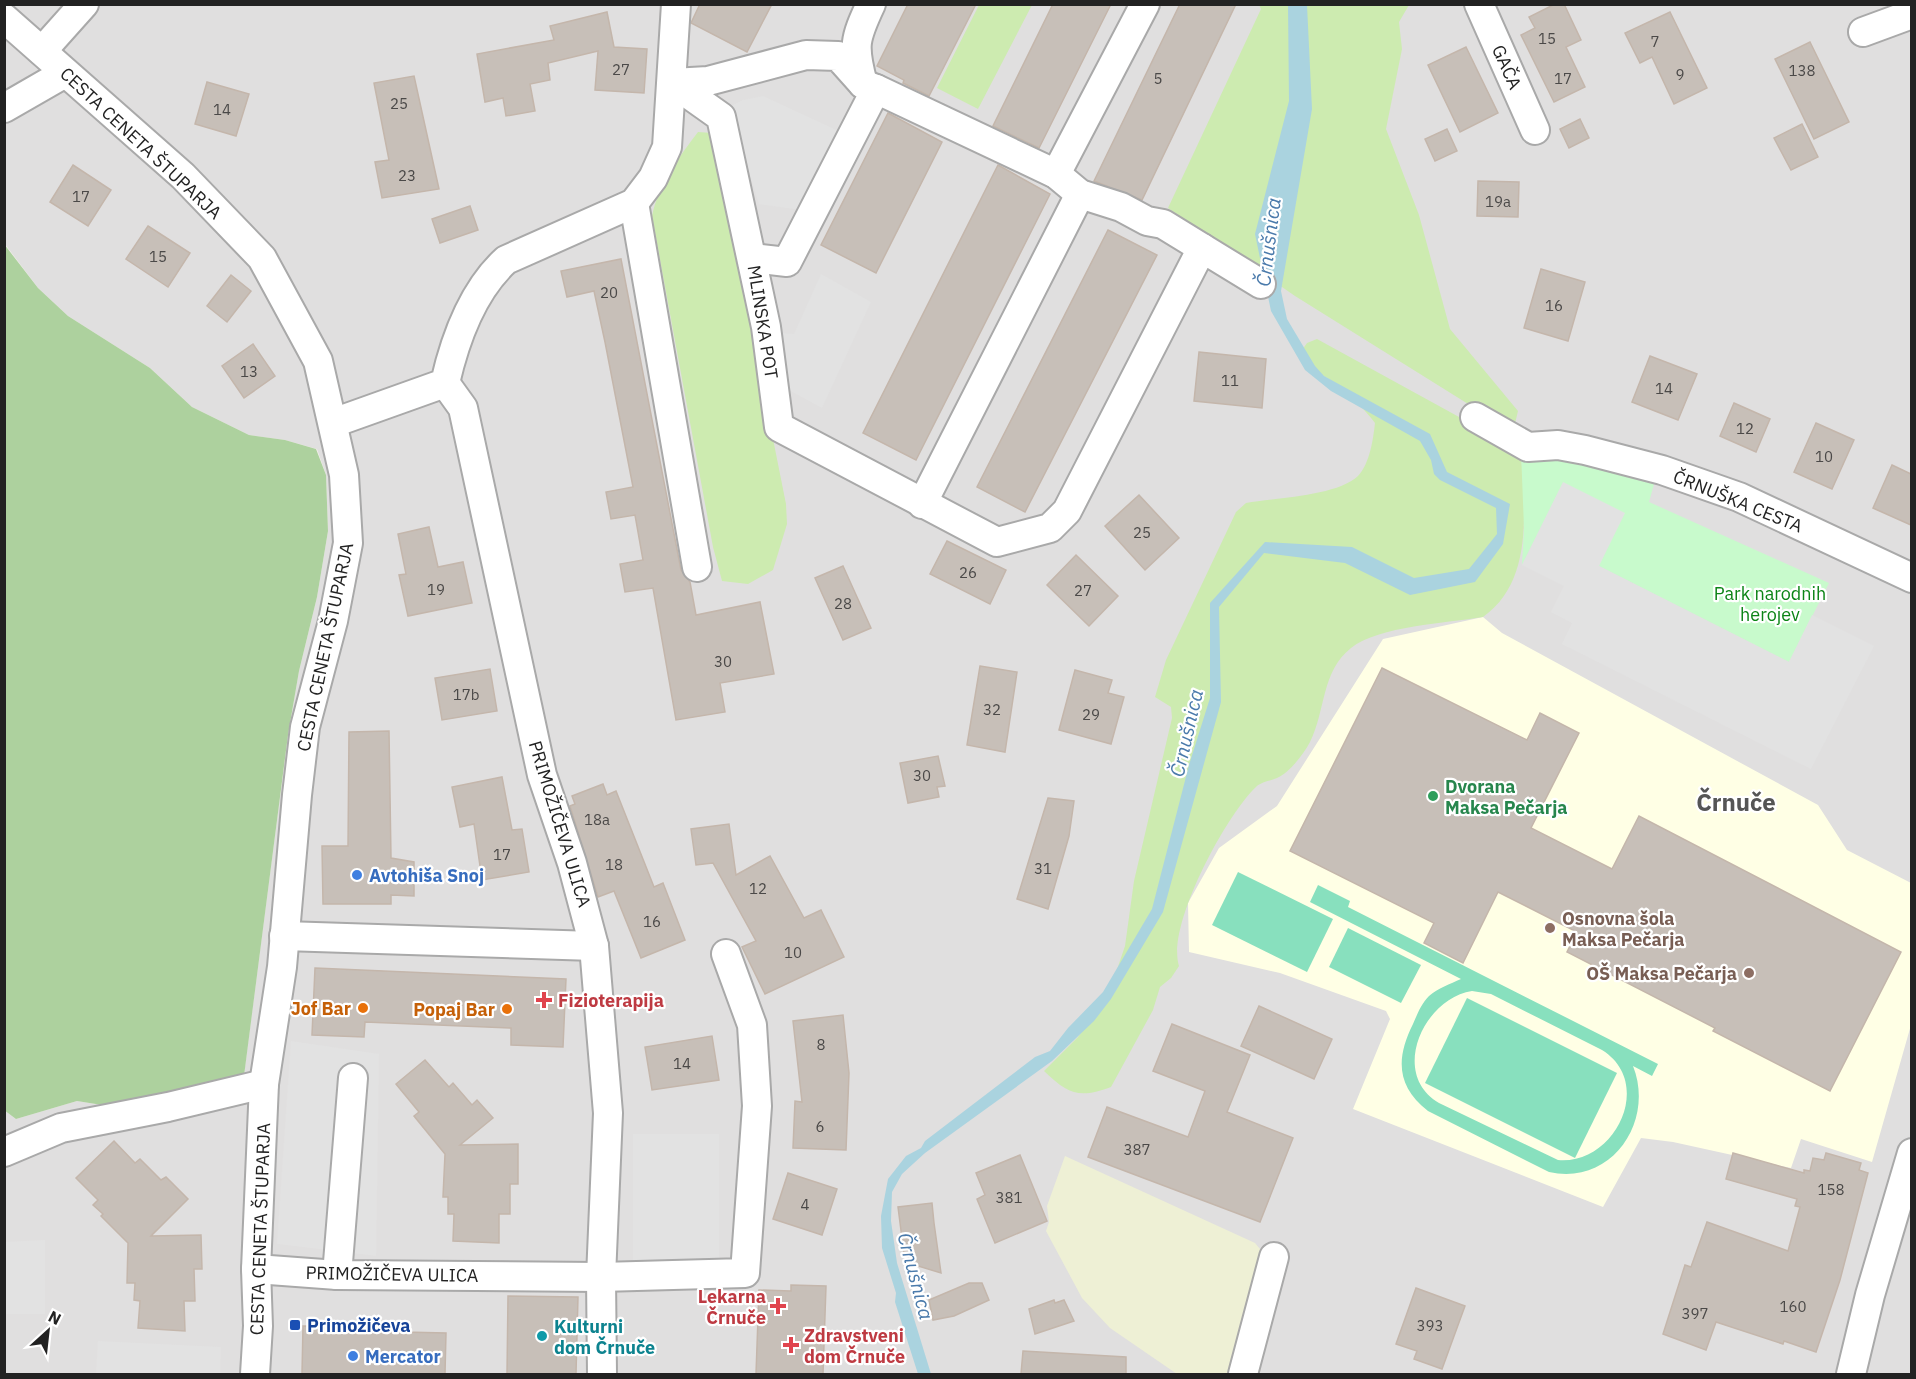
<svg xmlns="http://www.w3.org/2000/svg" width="1916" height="1379" viewBox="0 0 1916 1379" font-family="'IBM Plex Sans',sans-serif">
	<rect width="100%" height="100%" fill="#f2efe9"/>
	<polygon fill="#e0dfdf" points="5,5 1911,5 1911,1374 5,1374 4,1110 16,1119 77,1101 102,1105 244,1075 288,735 299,671 317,597 328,531 326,475 317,449 285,440 249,435 192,407 150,368 68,316 38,288 5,244"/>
	<polygon fill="#ffffe5" points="1483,617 1502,633 1818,805 1847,850 1911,883 1911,1025 1872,1162 1801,1139 1791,1168 1673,1142 1641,1138 1603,1207 1353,1109 1390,1019 1386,1011 1280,973 1189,952 1188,903 1219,848 1277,806 1383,639"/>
	<polygon fill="#eef0d5" points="1065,1156 1255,1243 1265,1255 1236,1374 1177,1374 1110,1328 1082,1298 1046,1231 1049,1222 1047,1206"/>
	<g fill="#cdebb0">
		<polygon points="979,5 1032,5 978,109 937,88"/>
		<polygon points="1259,5 1409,5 1399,22 1402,49 1386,129 1419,215 1450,329 1518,411 1513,432 1295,296 1168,208 1261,9"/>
		<path d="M698,132L712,133L786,504L787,524L773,570L748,584L722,581L713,547L652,216C658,185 679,157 698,132Z"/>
		<path d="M1317,339L1521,451C1524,507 1535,580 1483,617C1447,623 1379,626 1351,648C1321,672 1326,710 1310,742C1303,755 1290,772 1277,778C1270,781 1261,782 1256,787C1226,815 1166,926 1179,966L1171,978L1160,987L1153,1010L1111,1087C1079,1099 1068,1094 1044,1071L1078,1037L1108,996L1125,946L1134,881L1172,718L1171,707L1155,697L1166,660L1236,512L1246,503C1275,498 1337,496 1358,476C1370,463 1373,440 1375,423C1365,410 1352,396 1339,386C1325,375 1306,369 1300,353L1307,343Z"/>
	</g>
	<polygon fill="#add19e" points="4,244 38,288 68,316 150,368 192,407 249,435 285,440 316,449 326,475 328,531 317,597 299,671 288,735 244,1076 102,1105 77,1101 16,1119 4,1110"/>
	<polygon fill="#c8facc" points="1521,451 1584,459 1654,484 1649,502 1829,583 1789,662 1599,566 1563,483 1522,565 1524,528"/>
	<g fill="#88e0be" fill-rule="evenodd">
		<polygon points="1238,872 1333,919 1307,972 1212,925"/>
		<path d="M1318,885L1350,901L1348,907L1658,1064L1652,1076L1633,1066C1655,1121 1612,1186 1549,1172L1428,1111C1396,1086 1396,1058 1413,1024C1417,1015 1421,1004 1429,996C1438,988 1450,984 1461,979L1310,902ZM1472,991L1491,994L1602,1050C1655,1083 1615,1165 1558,1160L1439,1103C1389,1074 1424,998 1472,991Z"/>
		<polygon points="1348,928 1421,965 1401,1003 1329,967"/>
		<polygon points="1467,998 1617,1073 1575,1158 1425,1083"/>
	</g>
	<g fill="#e2e2e2">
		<polygon points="763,96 845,134 808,211 759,204 729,107 743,100"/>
		<polygon points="821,274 871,302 822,408 787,389 778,333 794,334"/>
		<polygon points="1563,482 1625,513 1599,566 1789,662 1812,615 1874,646 1811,769 1562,644 1572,623 1551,612 1564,586 1522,565"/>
		<polygon points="291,1041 379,1054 376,1256 277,1244"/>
		<polygon points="633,1134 719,1134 719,1260 633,1261"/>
		<polygon points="45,1240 45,1314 5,1314 5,1242"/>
		<polygon points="98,1341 221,1347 220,1374 96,1374"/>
	</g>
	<polygon fill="#aad3df" points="1288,5 1307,5 1312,109 1281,291 1287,319 1315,366 1324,376 1430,434 1447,472 1510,504 1503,544 1475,582 1410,595 1345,563 1264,553 1219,607 1221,702 1163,912 1111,999 1094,1021 1052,1061 925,1153 902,1174 892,1192 891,1221 897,1263 931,1374 918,1374 895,1302 896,1293 882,1248 881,1216 888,1179 906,1156 921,1148 925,1141 1035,1057 1050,1051 1068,1028 1103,992 1152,909 1189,765 1210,698 1210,603 1265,542 1352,547 1414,578 1469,569 1497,534 1496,508 1440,480 1434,474 1431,460 1420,441 1331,391 1305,370 1271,311 1255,234 1289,101"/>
	<g fill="#c7bfb8" stroke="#c4b6ab" stroke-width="1.5">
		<polygon points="700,4 772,4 747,52 691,23"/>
		<polygon points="908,4 976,4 929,96 903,83 904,80 877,66"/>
		<polygon points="1053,4 1111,4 1039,148 993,126"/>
		<polygon points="1180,4 1236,4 1142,200 1094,181"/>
		<polygon points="1555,4 1564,4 1581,40 1566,47 1585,87 1554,102 1521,35 1535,28 1529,17"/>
		<polygon points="607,12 614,47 647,49 644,93 595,90 598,51 548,63 550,80 530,84 535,111 506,116 503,98 485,102 477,54 554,40 550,26"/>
		<polygon points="1670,12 1707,88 1674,104 1652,57 1640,63 1625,33"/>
		<polygon points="1810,42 1849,122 1814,139 1775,59"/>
		<polygon points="1466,47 1498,113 1460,132 1428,65"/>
		<polygon points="414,76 439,189 382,198 375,162 389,160 374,83"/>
		<polygon points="207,82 249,94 236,136 195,124"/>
		<polygon points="888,113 942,142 876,273 821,245"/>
		<polygon points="1580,119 1589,138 1569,148 1560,129"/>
		<polygon points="1802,124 1818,157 1791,170 1774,138"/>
		<polygon points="1447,129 1457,151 1435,161 1425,139"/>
		<polygon points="73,165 111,190 88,226 50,202"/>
		<polygon points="998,165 1050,194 916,460 863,433"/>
		<polygon points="1478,181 1519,182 1518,217 1477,216"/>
		<polygon points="470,206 478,230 440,243 432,219"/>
		<polygon points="148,226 190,253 168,287 126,259"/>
		<polygon points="1108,230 1157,255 1025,512 977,487"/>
		<polygon points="621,259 681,570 690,582 696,615 760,602 774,674 720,683 725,712 676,720 653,588 625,592 620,564 643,560 635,515 611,519 606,492 633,487 605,342 594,291 567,297 561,271"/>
		<polygon points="1541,269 1585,282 1568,341 1524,328"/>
		<polygon points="231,275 251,291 227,322 207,306"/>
		<polygon points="253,344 275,376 244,398 222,366"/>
		<polygon points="1199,352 1266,359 1262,408 1194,401"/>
		<polygon points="1650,356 1697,374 1678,420 1632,402"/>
		<polygon points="1734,403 1770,419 1756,452 1720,436"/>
		<polygon points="1816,423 1854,440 1832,489 1794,472"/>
		<polygon points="1892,465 1911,474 1911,525 1873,508"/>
		<polygon points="1139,495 1179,538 1145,570 1105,526"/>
		<polygon points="429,527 438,567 463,562 472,603 408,616 399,575 406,574 398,534"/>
		<polygon points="947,541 1006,570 990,604 930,574"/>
		<polygon points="1076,555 1118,596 1089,626 1047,585"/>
		<polygon points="843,566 871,628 843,640 815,578"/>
		<polygon points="980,666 1017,672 1005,752 967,745"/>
		<polygon points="1382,668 1527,740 1540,713 1579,733 1531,828 1612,869 1639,816 1901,952 1830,1091 1713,1031 1715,1028 1567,952 1577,932 1498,892 1463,963 1424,943 1434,923 1290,851"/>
		<polygon points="490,669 497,711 442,720 435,678"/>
		<polygon points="1075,670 1112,680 1108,693 1124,697 1111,744 1059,730"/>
		<polygon points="389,731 391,858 414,862 414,896 391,895 391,904 323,904 322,846 348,846 349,732"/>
		<polygon points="938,756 945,786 937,787 939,797 908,803 900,763"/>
		<polygon points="502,777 512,830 522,829 529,872 482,880 474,824 460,827 452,787"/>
		<polygon points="603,784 607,795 616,791 654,887 663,883 685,940 641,958 614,891 598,897 570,806 575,804 572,796"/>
		<polygon points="1048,798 1074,801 1069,836 1048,909 1017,899"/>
		<polygon points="729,824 736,875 770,856 804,918 821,910 844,957 765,994 742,947 756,941 713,863 696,865 691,829"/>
		<polygon points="315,968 566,979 563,1047 511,1045 511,1028 365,1022 364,1037 312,1035"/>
		<polygon points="1259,1006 1332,1039 1314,1079 1241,1046"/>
		<polygon points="843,1015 849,1073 846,1150 793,1148 795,1101 802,1102 793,1021"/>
		<polygon points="1172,1024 1250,1055 1227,1112 1293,1138 1260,1222 1088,1157 1107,1107 1188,1137 1205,1091 1153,1071"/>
		<polygon points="712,1036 719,1080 652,1090 645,1047"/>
		<polygon points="425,1060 449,1087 453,1083 472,1105 477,1100 493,1118 460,1145 518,1144 518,1184 510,1184 510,1214 499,1214 499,1243 453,1241 454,1214 448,1214 448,1197 443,1197 445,1154 414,1116 419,1112 396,1084"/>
		<polygon points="114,1141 135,1163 140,1159 161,1180 166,1177 188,1199 151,1236 201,1235 202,1269 194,1269 195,1301 184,1301 185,1331 138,1328 140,1301 134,1300 135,1283 127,1283 128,1243 101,1216 103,1214 93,1205 98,1200 76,1178"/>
		<polygon points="1733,1153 1804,1173 1804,1170 1810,1171 1813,1158 1824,1160 1826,1153 1861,1163 1859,1170 1868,1173 1840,1280 1816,1352 1784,1341 1783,1344 1716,1322 1706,1350 1663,1334 1685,1265 1691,1267 1707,1222 1788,1251 1800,1207 1795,1206 1797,1199 1726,1179"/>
		<polygon points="1020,1155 1047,1221 995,1243 977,1199 985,1195 976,1173"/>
		<polygon points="788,1173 837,1189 822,1235 773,1219"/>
		<polygon points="932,1203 934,1223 941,1273 905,1262 898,1207"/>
		<polygon points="969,1283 982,1283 989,1300 954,1316 933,1320 929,1300"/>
		<polygon points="791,1285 826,1286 823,1374 756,1374 759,1290 791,1291"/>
		<polygon points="1416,1288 1465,1306 1442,1369 1414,1359 1417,1351 1396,1344"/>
		<polygon points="508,1296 578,1297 576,1374 507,1374"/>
		<polygon points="1054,1300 1055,1303 1064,1300 1074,1321 1035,1334 1029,1309"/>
		<polygon points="303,1326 404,1327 403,1332 446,1333 445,1374 302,1374"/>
		<polygon points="1023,1351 1126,1357 1126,1374 1021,1374"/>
	</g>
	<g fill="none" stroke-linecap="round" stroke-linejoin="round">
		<defs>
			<g id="minor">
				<polyline points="1479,4 1535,130"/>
				<polyline points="4,18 183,176 262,258 318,361 344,475 348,543 333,621 305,727 297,795 282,967 264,1084 256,1269 258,1326 255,1374"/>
				<polyline points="1863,32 1912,14"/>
				<polyline points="42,51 84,4"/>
				<polyline points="673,83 721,117 766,327 779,427 997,542 1050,528 1067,511 1202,248 1261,284"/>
				<polyline points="673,83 708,81 806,55 838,56 863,84 876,89 787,262 752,258"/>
				<path d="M863,84C853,46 854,40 871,4"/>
				<polyline points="876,89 1056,174 1080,194 1121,207 1147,221 1163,224 1202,248"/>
				<polyline points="4,108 65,73"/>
				<polyline points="1056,174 1145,4"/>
				<polyline points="634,203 697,567"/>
				<polyline points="445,383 463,408 542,775 572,863 594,946 608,1113 601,1277 602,1374"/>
				<polyline points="1475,417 1528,447 1558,445 1585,450 1662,470 1739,497 1912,578"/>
				<path d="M333,423L445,383C455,339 472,291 506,260L634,203L653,178L667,147L676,4"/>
				<polyline points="922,504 1080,194"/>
				<polyline points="284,936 594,946"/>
				<polyline points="4,1152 61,1128 168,1107 264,1084"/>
				<polyline points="256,1269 337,1275 601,1277 745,1273 757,1106 752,1025 726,954"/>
				<polyline points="337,1275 353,1078"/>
				<polyline points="1243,1374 1274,1257"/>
				<polyline points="1851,1374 1870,1295 1912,1153"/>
			</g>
		</defs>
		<use href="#minor" stroke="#a9a9a9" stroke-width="32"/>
		<use href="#minor" stroke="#fff" stroke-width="28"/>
	</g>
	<circle fill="#2e9e5b" stroke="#fff" stroke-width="2" cx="1433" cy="796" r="6"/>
	<g fill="#3f7fe0" stroke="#fff" stroke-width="2">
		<circle cx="357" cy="875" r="6"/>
		<circle cx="353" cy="1356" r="6"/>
	</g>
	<g fill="#8d6e63" stroke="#fff" stroke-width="2">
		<circle cx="1550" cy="928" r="6"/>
		<circle cx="1749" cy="973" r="6"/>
	</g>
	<g fill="#e0444e" stroke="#fff" stroke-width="2">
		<path d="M541 991h6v6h6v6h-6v6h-6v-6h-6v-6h6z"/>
		<path d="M775 1297h6v6h6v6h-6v6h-6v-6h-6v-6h6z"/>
		<path d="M788 1336h6v6h6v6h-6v6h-6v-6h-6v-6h6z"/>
	</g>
	<g fill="#e8710a" stroke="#fff" stroke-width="2">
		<circle cx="363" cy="1008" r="6"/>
		<circle cx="507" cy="1009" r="6"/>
	</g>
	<rect fill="#1a4fb4" stroke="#fff" stroke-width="2" x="289" y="1319" width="12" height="12" rx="3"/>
	<circle fill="#0f9aa8" stroke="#fff" stroke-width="2" cx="542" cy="1336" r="6"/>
	<g text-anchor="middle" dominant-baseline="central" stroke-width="4.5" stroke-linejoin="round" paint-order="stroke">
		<g font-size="15" fill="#4b4948">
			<text x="1547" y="38">15</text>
			<text x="1655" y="41">7</text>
			<text x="621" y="69">27</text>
			<text x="1802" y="70">138</text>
			<text x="1680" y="74">9</text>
			<text x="1158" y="78">5</text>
			<text x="1563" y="78">17</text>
			<text x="399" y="103">25</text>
			<text x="222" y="109">14</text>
			<text x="407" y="175">23</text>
			<text x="81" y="196">17</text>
			<text x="1498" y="201">19a</text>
			<text x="158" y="256">15</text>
			<text x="609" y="292">20</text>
			<text x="1554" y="305">16</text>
			<text x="249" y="371">13</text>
			<text x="1230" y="380">11</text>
			<text x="1664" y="388">14</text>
			<text x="1745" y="428">12</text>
			<text x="1824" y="456">10</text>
			<text x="1142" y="532">25</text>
			<text x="968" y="572">26</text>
			<text x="436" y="589">19</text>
			<text x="1083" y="590">27</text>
			<text x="843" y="603">28</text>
			<text x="723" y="661">30</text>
			<text x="466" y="694">17b</text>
			<text x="992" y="709">32</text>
			<text x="1091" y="714">29</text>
			<text x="922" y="775">30</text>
			<text x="597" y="819">18a</text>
			<text x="502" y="854">17</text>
			<text x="614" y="864">18</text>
			<text x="1043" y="868">31</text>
			<text x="758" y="888">12</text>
			<text x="652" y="921">16</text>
			<text x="793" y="952">10</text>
			<text x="821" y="1044">8</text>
			<text x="682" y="1063">14</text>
			<text x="820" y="1126">6</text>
			<text x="1137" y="1149">387</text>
			<text x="1831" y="1189">158</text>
			<text x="1009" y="1197">381</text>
			<text x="805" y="1204">4</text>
			<text x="1793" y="1306">160</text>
			<text x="1695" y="1313">397</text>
			<text x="1430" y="1325">393</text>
		</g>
		<g font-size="18" fill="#222" stroke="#fff">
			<text transform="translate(1507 67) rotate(66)">GAČA</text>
			<text transform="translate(141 143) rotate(43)">CESTA CENETA ŠTUPARJA</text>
			<text transform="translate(763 322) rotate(81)">MLINSKA POT</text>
			<text transform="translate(1738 501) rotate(22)">ČRNUŠKA CESTA</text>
			<text transform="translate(325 647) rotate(-78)">CESTA CENETA ŠTUPARJA</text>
			<text transform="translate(560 824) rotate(73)">PRIMOŽIČEVA ULICA</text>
			<text transform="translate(260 1229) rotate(-88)">CESTA CENETA ŠTUPARJA</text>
			<text transform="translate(392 1274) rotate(1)">PRIMOŽIČEVA ULICA</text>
		</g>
		<g font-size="18" fill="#0c8416" stroke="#fff">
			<text x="1770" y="593">Park narodnih<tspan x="1770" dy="21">herojev</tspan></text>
		</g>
		<g font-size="18" font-weight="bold" fill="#27864d" stroke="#fff" text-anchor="start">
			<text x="1445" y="786">Dvorana<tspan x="1445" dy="21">Maksa Pečarja</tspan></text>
		</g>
		<g font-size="18" font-weight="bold" fill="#366cbe" stroke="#fff" text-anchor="start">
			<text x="369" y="875">Avtohiša Snoj</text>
			<text x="365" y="1356">Mercator</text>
		</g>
		<g font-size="18" font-weight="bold" fill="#785e54" stroke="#fff" text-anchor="start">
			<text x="1562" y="918">Osnovna šola<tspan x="1562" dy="21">Maksa Pečarja</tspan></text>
			<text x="1737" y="973" text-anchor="end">OŠ Maksa Pečarja</text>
		</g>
		<g font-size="18" font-weight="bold" fill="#be3a42" stroke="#fff" text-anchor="start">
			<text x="558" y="1000">Fizioterapija</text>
			<text x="766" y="1296" text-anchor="end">Lekarna<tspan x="766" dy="21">Črnuče</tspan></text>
			<text x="804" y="1335">Zdravstveni<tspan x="804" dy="21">dom Črnuče</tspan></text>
		</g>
		<g font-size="18" font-weight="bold" fill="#c56008" stroke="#fff" text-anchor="end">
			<text x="351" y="1008">Jof Bar</text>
			<text x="495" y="1009">Popaj Bar</text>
		</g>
		<g font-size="18" font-weight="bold" fill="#164399" stroke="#fff" text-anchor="start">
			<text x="307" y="1325">Primožičeva</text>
		</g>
		<g font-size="18" font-weight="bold" fill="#0d838f" stroke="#fff" text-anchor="start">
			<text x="554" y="1326">Kulturni<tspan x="554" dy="21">dom Črnuče</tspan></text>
		</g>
		<g font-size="20" font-style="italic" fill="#4a7aab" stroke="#fff">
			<text transform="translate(1268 242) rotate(-83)">Črnušnica</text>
			<text transform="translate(1186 733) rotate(-77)">Črnušnica</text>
			<text transform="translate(916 1276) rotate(75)">Črnušnica</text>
		</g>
		<g font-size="24" font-weight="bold" fill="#555" stroke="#fff">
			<text x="1736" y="802">Črnuče</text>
		</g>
	</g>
	<rect width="1916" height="1379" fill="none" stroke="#222222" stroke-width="12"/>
	<g transform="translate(48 1331) rotate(27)" stroke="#ffffff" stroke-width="4.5" paint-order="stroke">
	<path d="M0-4.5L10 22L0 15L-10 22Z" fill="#222222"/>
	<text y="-9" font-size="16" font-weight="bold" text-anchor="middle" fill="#222222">N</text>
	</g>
</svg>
